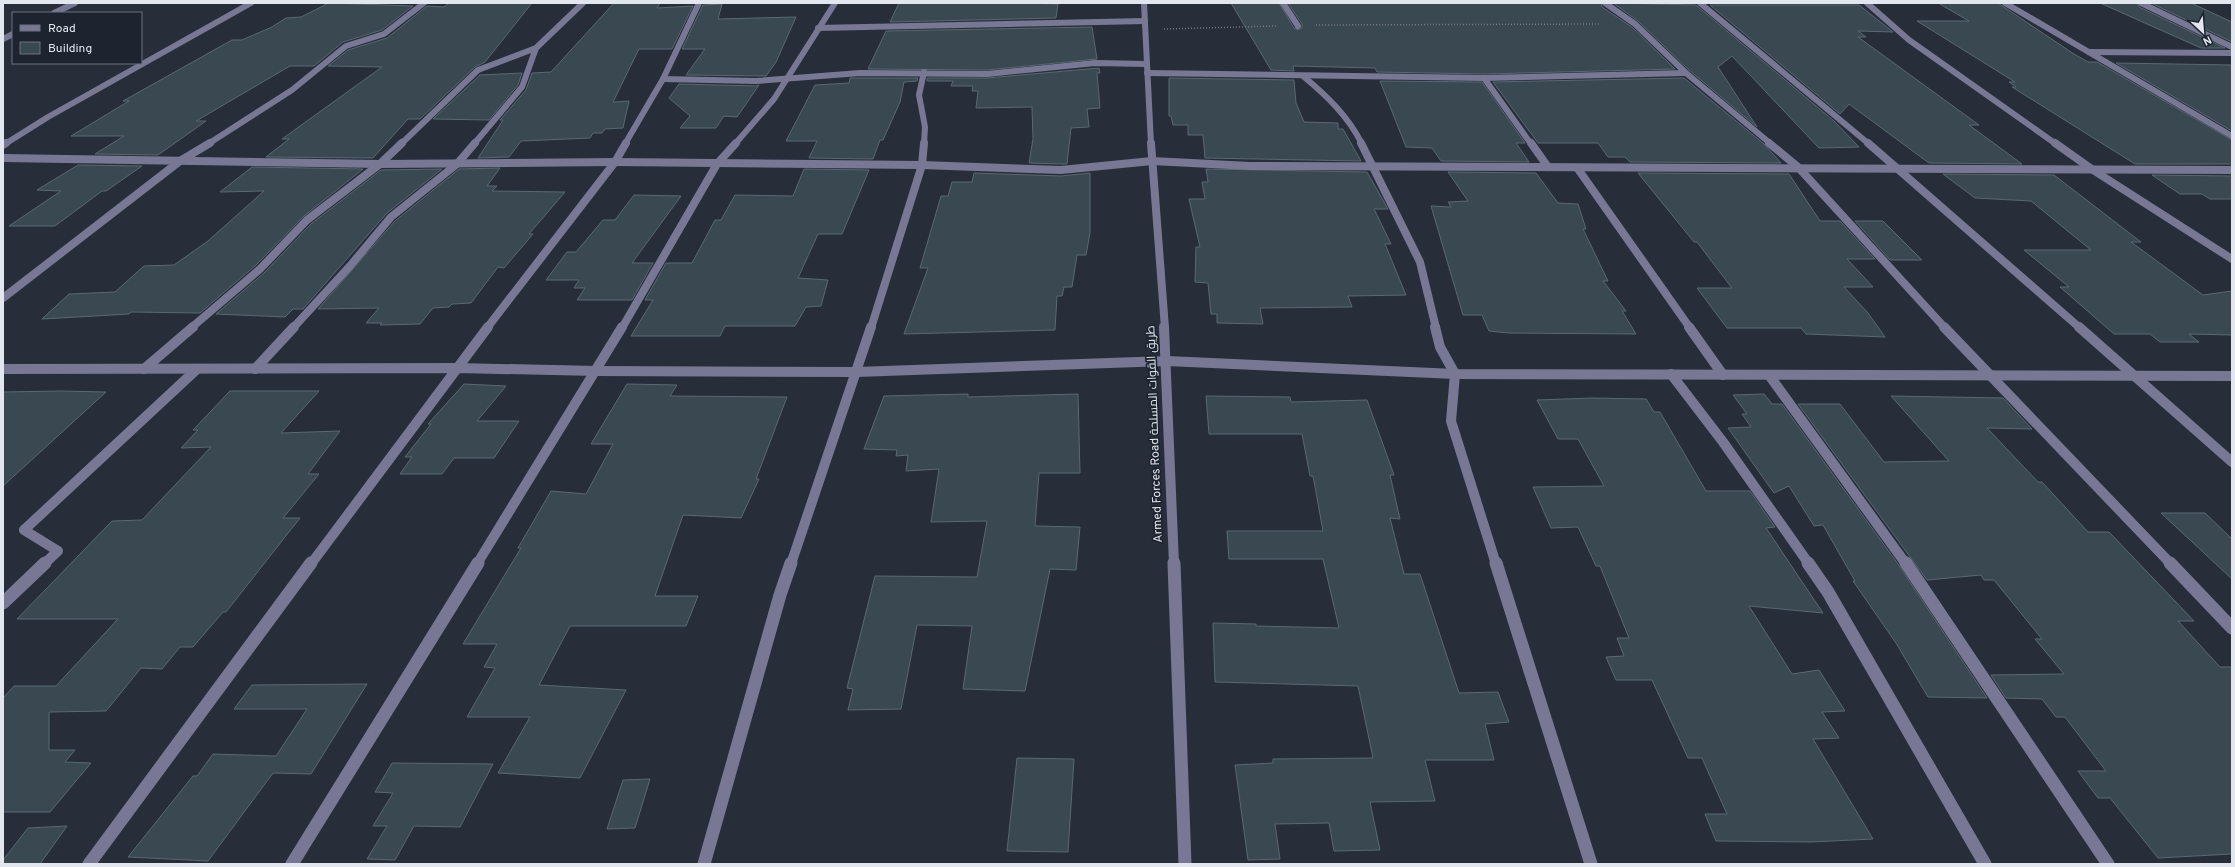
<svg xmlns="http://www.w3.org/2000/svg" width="2235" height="867" viewBox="0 0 2235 867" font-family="Overpass,Cairo,sans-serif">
	<rect width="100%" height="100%" fill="#272e3a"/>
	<g fill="#3a4851" stroke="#596872">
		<polygon points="329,3 413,6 382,30 343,42 314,66 290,66 196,121 206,121 158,155 95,154 124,136 71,136 129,101 123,101 232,40 242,40 272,27 286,18 301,17"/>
		<polygon points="449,3 532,3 485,62 475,67 420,119 408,119 373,158 266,157 289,139 282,139 382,67 328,66 348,50 387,38 427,6 444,7"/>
		<polygon points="614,3 660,3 657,8 693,6 672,49 639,49 613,102 629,101 623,128 605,129 602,133 593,133 590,138 521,141 509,157 478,158 503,120 500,120 526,90 532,73 551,72"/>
		<polygon points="899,3 1024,3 1058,4 1056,18 890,22"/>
		<polygon points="1231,3 1279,3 1294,28 1298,30 1302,28 1302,24 1288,3 1601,3 1602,7 1632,27 1675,69 1484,74 1377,72 1375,68 1293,66 1294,71 1271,70"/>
		<polygon points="1613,3 1696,5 1834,121 1859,147 1819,148 1732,56 1718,67 1757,127 1689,70 1638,21"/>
		<polygon points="1938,3 1998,3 2074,54 2088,62 2097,62 2232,140 2232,164 2135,164 2012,87 2016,87 2009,82 2015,82 1917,21 1969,21"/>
		<polygon points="2100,3 2137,3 2139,7 2225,48 2201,48"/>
		<polygon points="2151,3 2191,3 2232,22 2232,42"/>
		<polygon points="722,4 718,19 796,17 776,62 766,76 686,75 705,49 682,49 703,5"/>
		<polygon points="1710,5 1859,5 1893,32 1858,31 1866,37 1858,37 1979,125 1969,125 2022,164 1929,163 1849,104 1840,114"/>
		<polygon points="1092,27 1097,59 987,70 868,69 886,31"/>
		<polygon points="2116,63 2232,65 2232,131"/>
		<polygon points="1099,68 1100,73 1097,73 1100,108 1087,109 1089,127 1071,128 1067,164 1061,164 1029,163 1033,139 1032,107 976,108 978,91 972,91 973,86 951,86 953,81 927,81 927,78 987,78"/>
		<polygon points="522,73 518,85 489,120 433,119 480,75"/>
		<polygon points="850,78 918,78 917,81 904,82 900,102 883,140 880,140 873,159 809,158 817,141 786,141 815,85 849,83"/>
		<polygon points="1169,78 1294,80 1296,103 1304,122 1338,123 1338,129 1343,129 1361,161 1205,158 1203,135 1188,135 1188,125 1173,125 1171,116 1169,116"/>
		<polygon points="1684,78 1764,144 1781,163 1630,162 1625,157 1608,157 1598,143 1538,143 1493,82"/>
		<polygon points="1380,81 1482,82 1525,143 1516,143 1529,162 1441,161 1432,148 1406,147"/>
		<polygon points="679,84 756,86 759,85 737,117 724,116 716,128 680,128 690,116 669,98"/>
		<polygon points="78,165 142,166 106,191 102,191 55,226 9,226 61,191 37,190"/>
		<polygon points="252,167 363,169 304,216 256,265 200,313 131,312 129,314 42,319 69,294 115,292 144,266 174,265 208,241 264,191 220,192"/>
		<polygon points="500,168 487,186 497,186 492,191 565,192 529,234 533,234 504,268 498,267 471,303 452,304 449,307 433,308 420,324 380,325 382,323 366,323 379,308 318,309 395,221 459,169"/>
		<polygon points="442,169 387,213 303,309 293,309 285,317 216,314 264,273 311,224 381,170"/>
		<polygon points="804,169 869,170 842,234 818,234 798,278 828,280 821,306 806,307 795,326 725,326 720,336 631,336 653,300 645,300 666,263 692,263 715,220 721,220 735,195 793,196"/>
		<polygon points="1206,169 1367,172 1388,209 1374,209 1391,244 1385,244 1406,295 1348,296 1352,307 1260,308 1263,324 1217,323 1217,314 1211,314 1208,283 1195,282 1196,247 1200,247 1189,199 1205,199 1202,182 1208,182"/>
		<polygon points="1448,172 1536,173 1558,203 1578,204 1586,229 1583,229 1608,281 1603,281 1626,311 1622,311 1636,334 1509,333 1489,331 1482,315 1463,315 1431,206 1451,207 1448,202 1468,201"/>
		<polygon points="974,173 1061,176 1090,173 1090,233 1086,255 1077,255 1072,287 1064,287 1062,296 1057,296 1055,330 904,334 928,268 920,268 941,196 948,196 952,182 972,182"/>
		<polygon points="1638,173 1789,174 1820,221 1840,221 1875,259 1847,259 1873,287 1844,287 1868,313 1885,337 1806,334 1801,328 1727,328 1697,288 1732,288 1697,242 1694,242"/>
		<polygon points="1943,174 2054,175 2141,242 2131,242 2203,295 2232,291 2232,335 2189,334 2199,342 2160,342 2150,334 2114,334 2060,287 2069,287 2024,250 2091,250 2031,201 1975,198"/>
		<polygon points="2152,175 2232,176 2232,199 2210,199 2202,194 2180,194"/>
		<polygon points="634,195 681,196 632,263 653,263 632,300 577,300 585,288 574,288 579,280 546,280 567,252 576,252 603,220 615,220"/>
		<polygon points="1855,221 1883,221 1922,260 1890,260"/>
		<polygon points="464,384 506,386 477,421 519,421 494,458 454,458 442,474 400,474 412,457 405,457 431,424 428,424"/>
		<polygon points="627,384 677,385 670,396 787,397 756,479 759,479 741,518 683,515 655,596 698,596 686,626 570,626 539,685 626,690 580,778 498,773 530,717 467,717 495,668 484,667 497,644 463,644 521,548 518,548 551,491 586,494 613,444 591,444"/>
		<polygon points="61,391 106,392 3,486 3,392"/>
		<polygon points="230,391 319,391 281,433 340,431 308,474 319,474 283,518 300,518 226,612 223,612 193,647 180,647 162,669 141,668 106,711 49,712 49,750 75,750 65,762 91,763 50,812 3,812 3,698 14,686 56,686 118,619 17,619 112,521 142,520 211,447 181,448 198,430 193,430"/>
		<polygon points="968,394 968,397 1078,394 1080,473 1039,473 1035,526 1080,527 1076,570 1050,569 1025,691 963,689 972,626 917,625 901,709 848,710 853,689 847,688 875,576 977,577 987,521 931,522 939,469 906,471 908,455 896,456 897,450 864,449 884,396"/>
		<polygon points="1764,394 1772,404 1782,404 1898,564 1987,698 1928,697 1896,643 1853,581 1855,581 1823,525 1814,526 1789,486 1774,493 1728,428 1751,427 1742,414 1747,414 1733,395"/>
		<polygon points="1206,396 1290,397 1291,402 1367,400 1394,475 1390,475 1400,519 1390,518 1404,574 1420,574 1459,693 1498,692 1509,722 1485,724 1494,760 1425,760 1435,801 1370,802 1380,850 1334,851 1329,823 1275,824 1280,859 1248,860 1235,765 1273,763 1273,759 1373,758 1358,686 1215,682 1213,623 1256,624 1256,626 1339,628 1323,559 1229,559 1227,531 1323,531 1313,476 1310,476 1302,434 1209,434"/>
		<polygon points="1891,396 2003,398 2032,429 1987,428 2038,482 2042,482 2088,532 2109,532 2194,621 2178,621 2220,667 2232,667 2232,854 2158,858 2110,798 2098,798 2078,771 2106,771 2065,717 2056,717 2042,699 2006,698 1991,675 2064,674 2035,639 2042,639 1994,580 1984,580 1981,575 1927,580 1798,404 1840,404 1884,462 1949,461"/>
		<polygon points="1592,398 1646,399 1654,412 1660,412 1706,491 1750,491 1775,527 1766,528 1823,613 1749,606 1792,674 1819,670 1845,711 1822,712 1839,738 1813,739 1873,839 1811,842 1716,841 1705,814 1727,814 1702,758 1688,758 1652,680 1616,680 1606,657 1624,656 1617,638 1629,638 1600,566 1596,566 1578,527 1551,528 1533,487 1604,486 1578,439 1558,439 1537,400"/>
		<polygon points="2161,513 2205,513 2232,539 2232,579"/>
		<polygon points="367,684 311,774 273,773 208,861 128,857 193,776 197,776 213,754 276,756 307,709 234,709 252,685"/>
		<polygon points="1017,758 1074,759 1068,852 1007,851"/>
		<polygon points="392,763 493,764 460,827 414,826 395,860 367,859 387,826 373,826 393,793 375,792"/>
		<polygon points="650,779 635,828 607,829 623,780"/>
		<polygon points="67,826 40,864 3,864 3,860 28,828"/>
	</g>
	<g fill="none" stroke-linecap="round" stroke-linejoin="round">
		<g stroke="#747a84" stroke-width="1.5" stroke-dasharray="1 2" stroke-linecap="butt">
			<polyline points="1316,25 1601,24"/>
			<polyline points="1164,29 1277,26"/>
		</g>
		<g stroke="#787895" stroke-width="6">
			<polyline points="1144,3 1151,144"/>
			<polyline points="1283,3 1298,26"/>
			<polyline points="1605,3 1635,24 1686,73 1771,144"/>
			<polyline points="1700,3 1869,144"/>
			<polyline points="1867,3 1909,40 2056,144"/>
			<polyline points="2005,3 2232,136"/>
			<polyline points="2141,3 2232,47"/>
			<polyline points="54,13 75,3"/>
			<polyline points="818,28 1145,21"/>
			<polyline points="3,39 13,34"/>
			<polyline points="2089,52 2232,53"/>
			<polyline points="1147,73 1484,78 1686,73"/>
			<path d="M1303,76C1327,96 1348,116 1362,144"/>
			<polyline points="1484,78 1531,144"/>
			<polyline points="663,79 756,81 860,73 987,74 1095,63 1147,64"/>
			<polyline points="5,144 48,117 251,3"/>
			<polyline points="208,144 292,90 346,46 384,34 424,3"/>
			<polyline points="401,144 478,70 536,48 583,3"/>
			<polyline points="474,144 522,87 536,48"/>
			<polyline points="625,144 663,79 699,3"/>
			<polyline points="735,144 774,99 835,3"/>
			<polyline points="924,144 925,127 919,95 924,72"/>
		</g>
		<g stroke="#787895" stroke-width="8">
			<polyline points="1151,143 1165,328"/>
			<polyline points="1361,143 1420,262 1436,328"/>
			<polyline points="1531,143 1548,167"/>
			<polyline points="1769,143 1798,167 1945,328"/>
			<polyline points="1868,143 2080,328"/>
			<polyline points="2055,143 2093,170 2232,259"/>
			<polyline points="3,145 6,143"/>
			<polyline points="3,158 380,164 615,162 922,165 1061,170 1152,161 1250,166 2232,170"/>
			<polyline points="1578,169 1690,328"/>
			<polyline points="3,298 180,161 210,143"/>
			<polyline points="191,328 260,269 307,220 380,164 402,143"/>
			<polyline points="293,328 350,266 391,217 457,164 475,143"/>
			<polyline points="487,328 615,162 626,143"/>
			<polyline points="622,328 717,164 736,143"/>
			<polyline points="871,328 922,165 924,143"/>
		</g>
		<g stroke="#787895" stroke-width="10">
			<polyline points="1164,327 1174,564"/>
			<polyline points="1435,327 1440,347 1455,374 1451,421 1496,564"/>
			<polyline points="1689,327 1723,375"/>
			<polyline points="1944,327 2171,564"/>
			<polyline points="2079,327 2232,462"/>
			<polyline points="3,369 456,368 597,371 857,372 1167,361 1455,374 2232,376"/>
			<polyline points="144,369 193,327"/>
			<polyline points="255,369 294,327"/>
			<polyline points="1671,374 1723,442 1809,564"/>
			<polyline points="1769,375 1906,564"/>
			<polyline points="44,564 58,551 24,530 197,369"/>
			<polyline points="311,564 488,327"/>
			<polyline points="477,564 622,327"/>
			<polyline points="791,564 871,327"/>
		</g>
		<g stroke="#787895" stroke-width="13">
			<polyline points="1174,563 1185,864"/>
			<polyline points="1496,563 1591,864"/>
			<polyline points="1808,563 1828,592 1985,864"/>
			<polyline points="1906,563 2108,864"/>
			<polyline points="2170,563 2232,628"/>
			<polyline points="3,603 45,563"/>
			<polyline points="89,864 311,563"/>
			<polyline points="292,864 478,563"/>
			<polyline points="704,864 780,595 791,563"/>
		</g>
	</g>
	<g text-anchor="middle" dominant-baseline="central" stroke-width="3.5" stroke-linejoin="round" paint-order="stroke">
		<g font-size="12" fill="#e2e6ee" stroke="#1d2430">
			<text transform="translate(1155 434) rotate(-92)">Armed Forces Road طريق القوات المسلحة</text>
		</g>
	</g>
	<rect width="2235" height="867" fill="none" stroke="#e2e6ee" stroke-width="8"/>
	<rect x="12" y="12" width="130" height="52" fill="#1d2430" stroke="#6c727c"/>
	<rect x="20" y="25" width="20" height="6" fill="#787895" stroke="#6c727c"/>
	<text x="48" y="32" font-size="12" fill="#e2e6ee">Road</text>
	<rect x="20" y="42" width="20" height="12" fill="#3a4851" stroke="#6c727c"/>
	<text x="48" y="52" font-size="12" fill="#e2e6ee">Building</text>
	<g transform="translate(2203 32) rotate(154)" stroke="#1d2430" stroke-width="3" paint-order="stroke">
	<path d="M0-3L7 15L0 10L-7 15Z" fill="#e2e6ee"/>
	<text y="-6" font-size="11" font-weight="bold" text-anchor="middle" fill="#e2e6ee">N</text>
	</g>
</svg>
